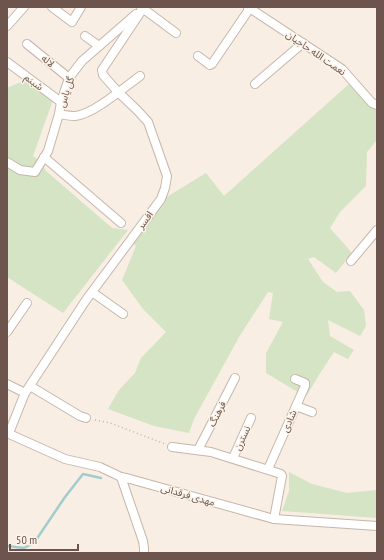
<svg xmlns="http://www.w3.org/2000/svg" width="384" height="560" viewBox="0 0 384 560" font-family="'PT Sans Narrow','Noto Sans Arabic',sans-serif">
	<rect width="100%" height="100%" fill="#f8eee3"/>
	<g fill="#d4e4c4">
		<polygon points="23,81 54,97 33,156 41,162 46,171 112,228 128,230 63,313 7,277 7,88"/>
		<polygon points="349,84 369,106 377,111 377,140 367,152 366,186 340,212 330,228 352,253 336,273 314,257 308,259 323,282 337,292 350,291 364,310 366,326 360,336 328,320 330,336 354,350 348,359 334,352 317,378 306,397 266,373 266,353 283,322 269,319 273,293 268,292 239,337 194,419 189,433 154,426 108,409 119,390 135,373 141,358 166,332 143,309 122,280 136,246 133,243 165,198 206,173 224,196"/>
		<polygon points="289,472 312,484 347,493 376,490 377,494 377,518 282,511 289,491"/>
	</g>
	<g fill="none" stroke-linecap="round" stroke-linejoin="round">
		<polyline stroke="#a3cccf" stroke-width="2.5" points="7,546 24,548 34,543 65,497 83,474 101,478"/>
		<defs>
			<g id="minor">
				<polyline points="52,7 72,22 81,7"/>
				<polyline points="141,7 176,33"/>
				<polyline points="248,7 342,69 372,103 377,105"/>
				<polyline points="7,26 24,7"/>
				<polyline points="85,36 99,46"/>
				<polyline points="27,44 69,78"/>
				<polyline points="198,56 210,65 212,64 250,8"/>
				<polyline points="7,62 61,102"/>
				<polyline points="255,84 303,43"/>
				<path d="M59,114C65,115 70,116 75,116C92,115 125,87 140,76"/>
				<polyline points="44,157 121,223"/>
				<polyline points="7,162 20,170 35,172 48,151 59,114 61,102 69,78 82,61 136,14"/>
				<polyline points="351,261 377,230"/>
				<polyline points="92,292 123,314"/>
				<polyline points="7,332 27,303"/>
				<polyline points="7,384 25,393"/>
				<polyline points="30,386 80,416 86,418"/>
				<polyline points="296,406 312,412"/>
				<polyline points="7,433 65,459 100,467 121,477 130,479 274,519 377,526"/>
				<polyline points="9,433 25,393 86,300 161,199 165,188 167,176 148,122 137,110 118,92 103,75 102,70 144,7"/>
				<polyline points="172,447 211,452 281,474 282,476 274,519"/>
				<polyline points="198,450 235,378"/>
				<polyline points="233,458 251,418"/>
				<polyline points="268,469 305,386 305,383 295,379"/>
				<polyline points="121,477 143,541 144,548 144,553"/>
			</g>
		</defs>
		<use href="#minor" stroke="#c7b6ac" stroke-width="10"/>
		<polyline stroke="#ceb0a3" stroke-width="1.5" stroke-dasharray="1 3" stroke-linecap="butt" points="95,420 110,423 165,444"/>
		<use href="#minor" stroke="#fff" stroke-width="8"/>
	</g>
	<g text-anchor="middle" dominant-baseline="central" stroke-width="3" stroke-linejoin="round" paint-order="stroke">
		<g font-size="10" fill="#6d554d" stroke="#fcf3e9">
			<text transform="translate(316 53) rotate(35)">نعمت الله حاجیان</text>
			<text transform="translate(48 61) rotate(39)">لاله</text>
			<text transform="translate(34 82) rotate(37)">شبنم</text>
			<text transform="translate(66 92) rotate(-71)">گل یاس</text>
			<text transform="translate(145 220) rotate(-54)">افسر</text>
			<text transform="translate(217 414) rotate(-63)">فرهنگ</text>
			<text transform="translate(289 421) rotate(-66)">شادی</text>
			<text transform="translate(242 438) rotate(-65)">نسترن</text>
			<text transform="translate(188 495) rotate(16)">مهدی فرقدانی</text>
		</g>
	</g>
	<rect width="384" height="560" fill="none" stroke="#6d554d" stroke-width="16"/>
	<path d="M10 544v6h68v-6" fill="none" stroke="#6d554d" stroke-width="2"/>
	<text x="16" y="544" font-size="12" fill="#6d554d" stroke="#fcf3e9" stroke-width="3" paint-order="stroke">50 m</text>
</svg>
